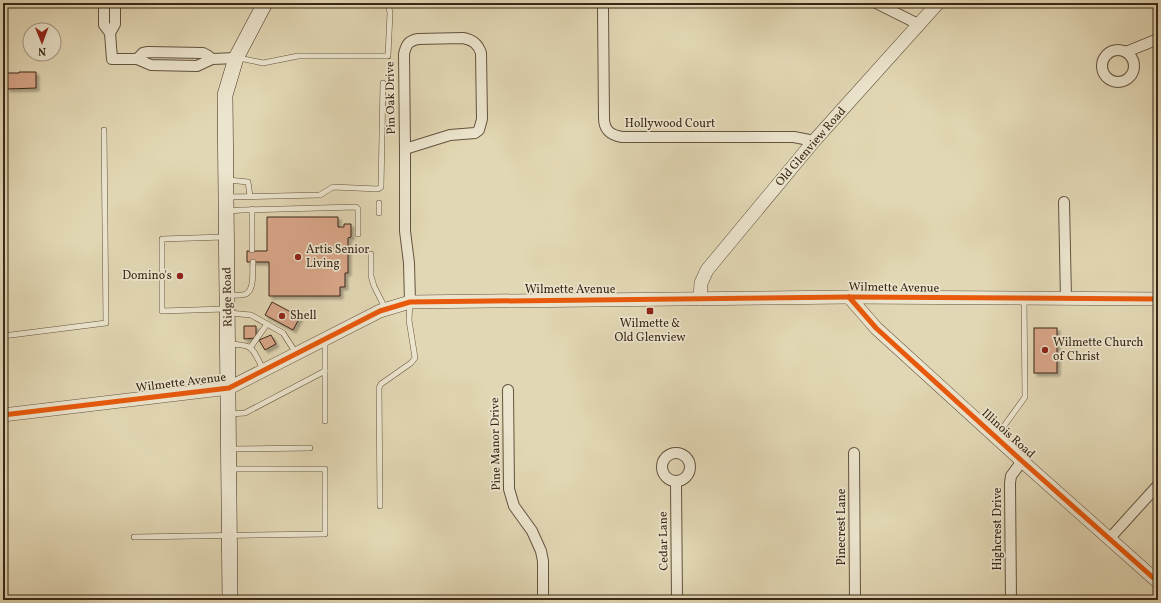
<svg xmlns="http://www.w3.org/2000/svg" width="1161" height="603" viewBox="0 0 1161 603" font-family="Vollkorn,serif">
	<defs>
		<filter id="shadow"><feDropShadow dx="3" dy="3" stdDeviation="1" flood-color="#0004"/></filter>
	</defs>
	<rect width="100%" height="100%" fill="#e2d7b4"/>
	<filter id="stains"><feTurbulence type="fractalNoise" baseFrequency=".005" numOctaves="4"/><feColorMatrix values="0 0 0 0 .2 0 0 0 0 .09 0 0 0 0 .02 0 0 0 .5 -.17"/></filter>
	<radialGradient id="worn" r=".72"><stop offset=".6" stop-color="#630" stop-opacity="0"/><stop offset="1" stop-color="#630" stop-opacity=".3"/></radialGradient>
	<g fill="#d9a689" stroke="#392717" filter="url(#shadow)">
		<polygon points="19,72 36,72 36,88 7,89 7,83 5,83 5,78 7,78 7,73 19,73"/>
		<polygon points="267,217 338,217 338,227 344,227 344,224 351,224 351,237 348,238 348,273 345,273 345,287 340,287 340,296 269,296 269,262 247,262 247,251 267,251"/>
		<polygon points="272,302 300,317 293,330 265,315"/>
		<polygon points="244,326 256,326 256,338 244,339"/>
		<rect x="1034" y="328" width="23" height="45"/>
		<polygon points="271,335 276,344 265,350 259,340"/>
	</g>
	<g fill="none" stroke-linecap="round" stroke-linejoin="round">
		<defs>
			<g id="service">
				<polyline points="239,58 263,63 298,56 388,56 390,13 388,3"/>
				<polyline points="228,180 248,182 250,196"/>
				<polyline points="228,197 320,195 333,187 378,189 381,187 383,83"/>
				<polyline points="379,203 379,213"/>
				<polyline points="228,211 242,210 356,207 358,209 358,234"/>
				<polyline points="224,237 162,239 162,311 225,309"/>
				<polyline points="252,250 252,209"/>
				<polyline points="371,254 371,276 374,286 385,308"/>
				<path d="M229,295C234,295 241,296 246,294C255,289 252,271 253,262"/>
				<polyline points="229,313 251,315 283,333 296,353"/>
				<polyline points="3,336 106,323 104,130"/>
				<polyline points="325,340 325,421"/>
				<path d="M229,344C255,345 251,347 263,369"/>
				<polyline points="250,348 267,324"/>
				<polyline points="230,414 245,413 325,371"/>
				<polyline points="996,437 1025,397 1024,299"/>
				<polyline points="230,449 310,448"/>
				<polyline points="380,506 379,388 381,384 411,363 415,358 409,320 410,303"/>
				<polyline points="134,537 325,534 325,469 230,469"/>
			</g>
			<g id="minor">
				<polyline points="104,3 104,25 110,33 112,59 137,59 151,65 197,66 212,59 236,58"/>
				<path d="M604,3L603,9L604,118C604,130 610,135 622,137H794L814,141"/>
				<polyline points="876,3 918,24"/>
				<polyline points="110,33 115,24 115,3"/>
				<path d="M463,38C473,40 478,44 481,53L482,119L479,130L475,133L450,135L405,149L404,54C406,45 408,41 418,39Z"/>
				<circle cx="1118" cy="66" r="16"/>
				<polyline points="1126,52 1158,39"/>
				<polyline points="137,59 143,53 148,52 203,53 207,55 212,59"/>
				<polyline points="405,149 405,231 409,263 410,302"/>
				<polyline points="1064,202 1066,299"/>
				<polyline points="508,390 509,489 514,506 532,531 541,551 543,561 543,600"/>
				<circle cx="676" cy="467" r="14"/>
				<polyline points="854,453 855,600"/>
				<polyline points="676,482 677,600"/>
				<polyline points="1110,538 1158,485"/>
				<polyline points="1011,600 1010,483 1011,476 1022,461"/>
			</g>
			<g id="tertiary">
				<polyline points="849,297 876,328 1022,461 1158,582"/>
				<polyline points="700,299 701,283 707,270 814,141 938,3"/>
				<polyline points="3,415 229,388 380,311 410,302 849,297 1158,299"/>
			</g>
			<polyline id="secondary" points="230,600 225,95 236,58 265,3"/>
		</defs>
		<use href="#service" stroke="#63533e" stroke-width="6"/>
		<use href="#minor" stroke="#63533e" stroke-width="12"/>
		<use href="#tertiary" stroke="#63533e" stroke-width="14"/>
		<use href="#secondary" stroke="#392717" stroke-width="16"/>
		<use href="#service" stroke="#ece5ce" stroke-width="5"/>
		<use href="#minor" stroke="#ece5ce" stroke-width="10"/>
		<use href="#tertiary" stroke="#ece5ce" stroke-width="13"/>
		<use href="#secondary" stroke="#ece5ce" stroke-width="15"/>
		<defs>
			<g id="cycleway">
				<polyline points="849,297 876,328 1022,461 1158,582"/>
				<polyline points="3,415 229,388 380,311 410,302 849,297 1158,299"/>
			</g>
		</defs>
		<use href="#cycleway" stroke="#ece5ce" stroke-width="8"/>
		<use href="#cycleway" stroke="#e8590c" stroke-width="5"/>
	</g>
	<g fill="#8f2418" stroke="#ece5ce" stroke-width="1.5">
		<circle cx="298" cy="257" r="4"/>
		<circle cx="180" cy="276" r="4"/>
		<rect x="646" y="307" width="8" height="8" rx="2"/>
		<circle cx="282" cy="316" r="4"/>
		<circle cx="1045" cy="350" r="4"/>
	</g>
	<g text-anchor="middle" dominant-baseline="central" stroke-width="3.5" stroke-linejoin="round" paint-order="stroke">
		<g font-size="12" fill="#392717" stroke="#ece5ce">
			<text transform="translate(391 98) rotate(-91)">Pin Oak Drive</text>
			<text x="670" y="124">Hollywood Court</text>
			<text transform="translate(811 147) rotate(-49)">Old Glenview Road</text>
			<text transform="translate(894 288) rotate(1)">Wilmette Avenue</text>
			<text x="570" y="290">Wilmette Avenue</text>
			<text transform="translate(228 297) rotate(-91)">Ridge Road</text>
			<text transform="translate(181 383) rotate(-7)">Wilmette Avenue</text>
			<text transform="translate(1008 434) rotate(42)">Illinois Road</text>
			<text transform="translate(496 444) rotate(-91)">Pine Manor Drive</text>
			<text transform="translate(842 527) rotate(-90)">Pinecrest Lane</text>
			<text transform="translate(998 529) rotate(-90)">Highcrest Drive</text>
			<text transform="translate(664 541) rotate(-91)">Cedar Lane</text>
		</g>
		<g font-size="12" fill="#392717" stroke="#ece5ce" text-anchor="start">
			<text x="306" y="250">Artis Senior<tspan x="306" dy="14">Living</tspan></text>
			<text x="172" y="276" text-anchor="end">Domino's</text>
			<text x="290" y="316">Shell</text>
			<text x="650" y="324" text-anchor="middle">Wilmette &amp;<tspan x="650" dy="14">Old Glenview</tspan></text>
			<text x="1053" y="343">Wilmette Church<tspan x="1053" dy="14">of Christ</tspan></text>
		</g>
	</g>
	<rect width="1161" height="603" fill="none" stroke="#e2d7b4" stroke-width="16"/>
	<rect x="4" y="4" width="1153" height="595" fill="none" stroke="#392717" stroke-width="2"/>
	<rect x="8" y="8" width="1145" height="587" fill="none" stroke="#392717"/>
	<g transform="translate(42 42) rotate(179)"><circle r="19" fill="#ece5ce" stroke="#a49985"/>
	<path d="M0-3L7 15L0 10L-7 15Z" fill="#8f2418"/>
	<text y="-6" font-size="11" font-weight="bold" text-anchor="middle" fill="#392717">N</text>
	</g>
	<rect width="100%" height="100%" filter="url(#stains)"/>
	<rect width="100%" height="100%" fill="url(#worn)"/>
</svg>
